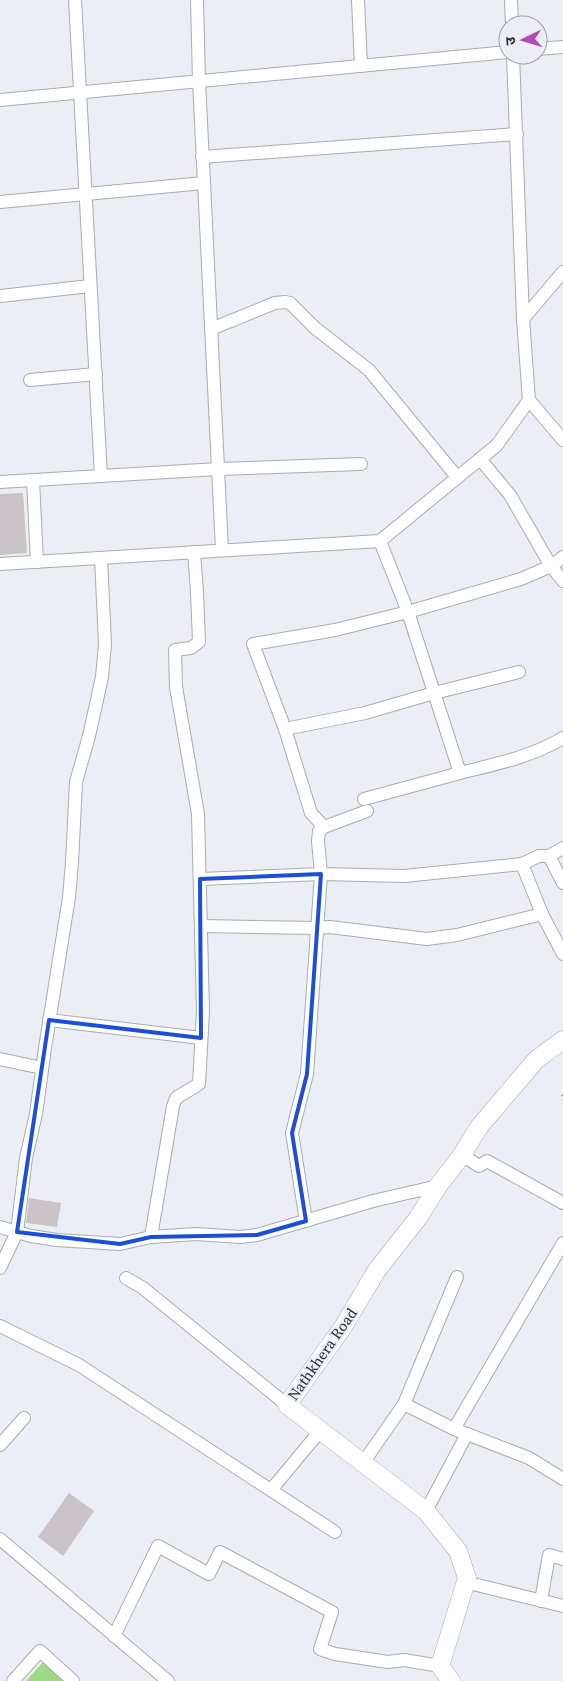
<svg xmlns="http://www.w3.org/2000/svg" width="563" height="1681" viewBox="0 0 563 1681" font-family="'Source Serif 4','Noto Sans Devanagari',serif">
	<rect width="100%" height="100%" fill="#ebeff5"/>
	<polygon fill="#9fd986" points="43,1662 64,1681 26,1681"/>
	<g fill="#cac3c7">
		<polygon points="23,493 27,553 0,555 0,494"/>
		<polygon points="29,1198 61,1203 57,1227 26,1223"/>
		<polygon points="69,1493 94,1511 63,1556 38,1537"/>
	</g>
	<g fill="none" stroke-linecap="round" stroke-linejoin="round">
		<defs>
			<g id="street">
				<polyline points="75,0 101,476"/>
				<polyline points="197,0 199,81 222,550"/>
				<polyline points="358,0 361,66"/>
				<polyline points="511,0 512,25"/>
				<polyline points="538,49 563,47"/>
				<polyline points="513,55 523,319 529,400 563,440"/>
				<polyline points="0,100 508,52"/>
				<polyline points="202,157 517,134"/>
				<polyline points="0,202 204,183"/>
				<polyline points="0,296 90,286"/>
				<polyline points="523,319 563,272"/>
				<polyline points="211,329 275,303 285,302 290,303 315,328 369,370 457,477"/>
				<polyline points="30,380 96,374"/>
				<polyline points="480,459 510,495 551,566 563,581"/>
				<polyline points="33,480 37,562"/>
				<polyline points="0,482 218,469 361,464"/>
				<path d="M380,541L408,612L460,773C496,764 531,757 563,738"/>
				<polyline points="0,564 380,541 497,445 529,400"/>
				<polyline points="519,672 434,693 365,713 285,729 253,644 335,630 408,612 521,579 551,566 563,557"/>
				<polyline points="285,729 311,813 324,827"/>
				<polyline points="364,799 460,773"/>
				<polyline points="549,856 563,883"/>
				<polyline points="522,864 542,914 563,954"/>
				<polyline points="200,879 321,874 404,876 522,864 539,856 549,856 563,848"/>
				<polyline points="202,926 317,928 330,927 427,939 457,935 542,914"/>
				<polyline points="49,1020 201,1038"/>
				<polyline points="0,1059 42,1068"/>
				<polyline points="462,1155 479,1166 487,1161 563,1203"/>
				<polyline points="306,1221 292,1133 307,1074 321,874 318,841 319,831 324,827 367,811"/>
				<polyline points="0,1227 31,1236 57,1240 120,1244 151,1237 196,1234 240,1237 257,1235 373,1201 438,1186"/>
				<polyline points="151,1237 173,1106 176,1098 199,1084 203,1011 198,814 176,687 175,650 191,648 199,642 197,592 194,552"/>
				<polyline points="0,1268 17,1232 26,1158 36,1114 45,1048 69,897 72,863 76,782 89,736 102,677 105,644 101,558"/>
				<polyline points="126,1278 143,1288 287,1405"/>
				<polyline points="0,1326 79,1365 335,1532"/>
				<polyline points="404,1404 457,1277"/>
				<polyline points="454,1429 529,1458 563,1479"/>
				<polyline points="0,1445 24,1418"/>
				<polyline points="363,1463 404,1404 454,1429 563,1243"/>
				<polyline points="271,1490 320,1431"/>
				<polyline points="426,1511 467,1434"/>
				<polyline points="0,1539 168,1681"/>
				<polyline points="467,1578 473,1584 563,1606"/>
				<polyline points="541,1601 549,1555 563,1559"/>
				<polyline points="114,1636 158,1546 209,1574 220,1552 332,1612 320,1649 335,1654 388,1662 404,1660 440,1666"/>
				<polyline points="13,1681 40,1651 73,1681"/>
			</g>
			<polyline id="secondary" points="451,1681 440,1666 467,1578 458,1551 426,1511 287,1405 343,1327 377,1270 418,1218 438,1186 462,1155 479,1127 536,1060 563,1040"/>
		</defs>
		<use href="#street" stroke="#a8acb1" stroke-width="14"/>
		<use href="#secondary" stroke="#a8acb1" stroke-width="19"/>
		<polyline stroke="#878a8e" stroke-width="2.5" stroke-dasharray="5 2.5" stroke-linecap="butt" points="562,1096 563,1095"/>
		<use href="#street" stroke="#fff" stroke-width="12"/>
		<use href="#secondary" stroke="#fff" stroke-width="18"/>
	</g>
	<path fill="none" stroke="#1d4ed8" stroke-width="4" stroke-linejoin="round" d="M321,874L307,1074L292,1133L306,1221L257,1235L151,1237L120,1244L17,1232L49,1020L201,1038L200,879Z"/>
	<g text-anchor="middle" dominant-baseline="central" stroke-width="5" stroke-linejoin="round" paint-order="stroke">
		<g font-size="15" fill="#292b2d" stroke="#ebeff5">
			<text transform="translate(322 1354) rotate(-55)">Nathkhera Road</text>
		</g>
	</g>
	<g transform="translate(523 40) rotate(265)"><circle r="24" fill="#ebeff5" stroke="#9da1a5"/>
	<path d="M0-4L9 19L0 12L-9 19Z" fill="#ae4cb2"/>
	<text y="-8" font-size="14" font-weight="bold" text-anchor="middle" fill="#292b2d">उ</text>
	</g>
</svg>
